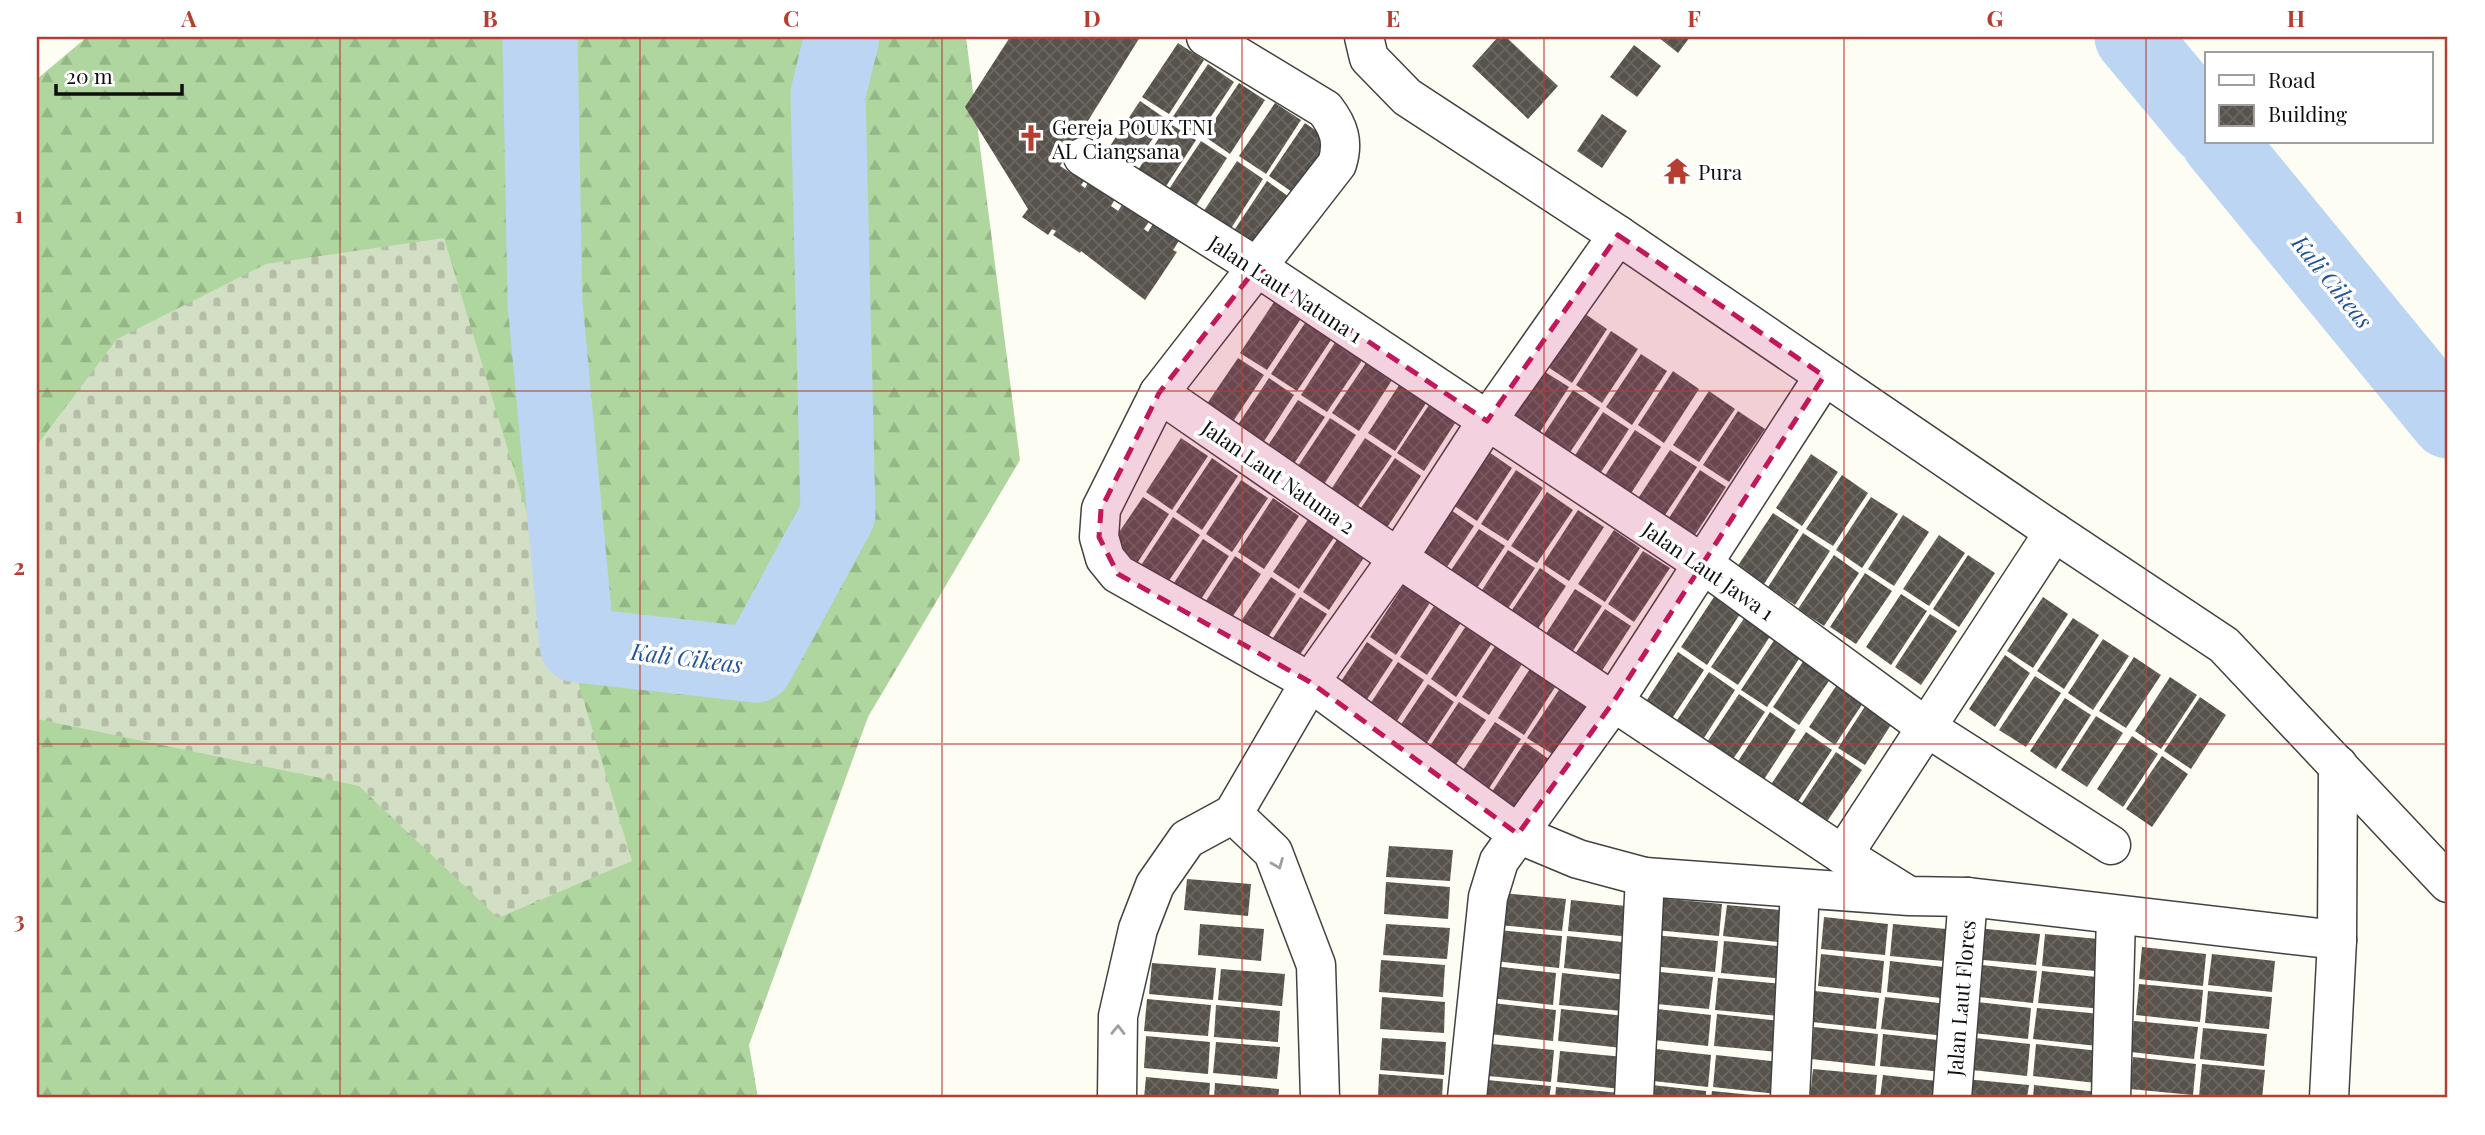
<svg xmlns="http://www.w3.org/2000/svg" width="2485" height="1135" viewBox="0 0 2485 1135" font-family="'Playfair Display',serif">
	<defs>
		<pattern id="forest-firs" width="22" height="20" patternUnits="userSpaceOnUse" patternTransform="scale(1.75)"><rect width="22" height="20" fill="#afd69e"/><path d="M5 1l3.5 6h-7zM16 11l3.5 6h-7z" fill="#95b687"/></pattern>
		<pattern id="cemetery-stones" width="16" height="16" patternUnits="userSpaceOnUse" patternTransform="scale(1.75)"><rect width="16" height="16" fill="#d3dfc4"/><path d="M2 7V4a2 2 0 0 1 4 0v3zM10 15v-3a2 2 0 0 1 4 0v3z" fill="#b4bea7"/></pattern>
		<pattern id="building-cross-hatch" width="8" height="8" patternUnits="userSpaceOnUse" patternTransform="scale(1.75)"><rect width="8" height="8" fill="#57524c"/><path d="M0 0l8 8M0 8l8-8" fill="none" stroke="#6a6661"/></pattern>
	</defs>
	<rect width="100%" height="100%" fill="#fefdf3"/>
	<polygon fill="url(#forest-firs)" points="87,37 966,37 1020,460 868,717 749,1045 758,1098 37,1098 37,79"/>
	<polygon fill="url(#cemetery-stones)" points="444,238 632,861 498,918 359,786 37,719 37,445 117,339 266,264"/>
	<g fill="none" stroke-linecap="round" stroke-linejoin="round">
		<g stroke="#bbd5f2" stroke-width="75">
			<polyline points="540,37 545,303 577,645 756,665 838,514 828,94 842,37"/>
			<polyline points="2132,37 2207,127"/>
			<polyline points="2219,142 2448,421"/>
		</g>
	</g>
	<g fill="url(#building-cross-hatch)">
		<polygon points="1010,37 1140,37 1060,166 1084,181 1081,185 1085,188 1089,181 1115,199 1111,206 1118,211 1124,202 1151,219 1144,229 1148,232 1154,222 1180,239 1173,250 1177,252 1145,300 1081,251 1080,253 1053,235 1056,231 1052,229 1048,235 1022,217 1028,209 965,107"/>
		<polygon points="1498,37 1506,37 1558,86 1528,119 1472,66"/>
		<polygon points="1658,37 1690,37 1678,53"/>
		<polygon points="1178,43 1204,60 1169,114 1142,97"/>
		<polygon points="1634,45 1661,66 1637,97 1610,77"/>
		<polygon points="1208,64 1234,82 1198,136 1172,118"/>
		<polygon points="1239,83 1265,100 1230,154 1204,136"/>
		<polygon points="1140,101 1166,119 1130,172 1104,155"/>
		<polygon points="1275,103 1301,120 1266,174 1239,156"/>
		<polygon points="1602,114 1627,131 1602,168 1577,151"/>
		<polygon points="1169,123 1196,140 1161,194 1134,176"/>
		<polygon points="1305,123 1331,141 1295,194 1269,176"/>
		<polygon points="1201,141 1227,158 1192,212 1165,195"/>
		<polygon points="1237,161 1263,179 1228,233 1201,215"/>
		<polygon points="1267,181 1292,199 1257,253 1231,235"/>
		<polygon points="1276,299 1302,317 1267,370 1240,353"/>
		<polygon points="1581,311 1607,329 1572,383 1545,365"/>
		<polygon points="1307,320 1333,337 1297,391 1271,374"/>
		<polygon points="1611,331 1638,349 1602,403 1576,385"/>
		<polygon points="1336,341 1363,359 1327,412 1301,395"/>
		<polygon points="1641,354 1667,371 1632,425 1606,407"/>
		<polygon points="1238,358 1264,375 1228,429 1202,411"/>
		<polygon points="1368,360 1394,377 1359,431 1332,413"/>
		<polygon points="1542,370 1569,387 1534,441 1507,423"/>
		<polygon points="1673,371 1699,389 1664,443 1638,425"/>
		<polygon points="1269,378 1294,395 1259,449 1233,432"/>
		<polygon points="1403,379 1430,397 1395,451 1368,433"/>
		<polygon points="1573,390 1600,408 1564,461 1538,443"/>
		<polygon points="1709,391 1735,409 1699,462 1673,445"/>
		<polygon points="1433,399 1459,417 1424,471 1397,453"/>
		<polygon points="1298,400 1325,417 1289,471 1263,453"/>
		<polygon points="1738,411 1765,429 1729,482 1703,465"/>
		<polygon points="1603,412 1629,429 1594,483 1568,466"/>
		<polygon points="1330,418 1356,435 1321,489 1294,472"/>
		<polygon points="1635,430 1661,447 1626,501 1600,483"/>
		<polygon points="1181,438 1208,456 1172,510 1146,492"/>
		<polygon points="1365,438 1392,456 1356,509 1330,491"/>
		<polygon points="1486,450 1512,468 1477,521 1450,503"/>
		<polygon points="1670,450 1697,467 1661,521 1635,503"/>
		<polygon points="1811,454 1838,472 1802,526 1776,508"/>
		<polygon points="1212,458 1238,476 1202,530 1176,512"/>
		<polygon points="1395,458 1421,476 1386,529 1359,511"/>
		<polygon points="1516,470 1543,488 1508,541 1481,524"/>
		<polygon points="1700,470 1726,487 1691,541 1665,524"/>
		<polygon points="1842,475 1868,493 1833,546 1806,529"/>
		<polygon points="1241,480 1268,498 1232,552 1206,534"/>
		<polygon points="1547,492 1573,510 1537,563 1511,546"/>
		<polygon points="1143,497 1169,514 1134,568 1107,550"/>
		<polygon points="1871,497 1898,514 1862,568 1836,550"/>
		<polygon points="1273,498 1299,516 1264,569 1238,552"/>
		<polygon points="1448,508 1474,526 1439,579 1412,562"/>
		<polygon points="1578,510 1604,527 1569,581 1543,564"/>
		<polygon points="1773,513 1799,530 1764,584 1737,567"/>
		<polygon points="1903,515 1929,532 1894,586 1868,569"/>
		<polygon points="1173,517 1200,535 1164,588 1138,570"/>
		<polygon points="1309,518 1335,536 1299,589 1273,572"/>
		<polygon points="1479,529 1505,546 1469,600 1443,582"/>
		<polygon points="1614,530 1640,548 1605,602 1578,584"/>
		<polygon points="1803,533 1830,551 1795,605 1768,587"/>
		<polygon points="1939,535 1965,553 1929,606 1903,589"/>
		<polygon points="1338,538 1365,556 1329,610 1303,592"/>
		<polygon points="1203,539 1229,556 1194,610 1168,592"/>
		<polygon points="1508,550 1535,568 1499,622 1473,604"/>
		<polygon points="1643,551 1670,568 1634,622 1608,604"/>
		<polygon points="1834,555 1859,573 1824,626 1798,609"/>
		<polygon points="1968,555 1995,573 1959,627 1933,609"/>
		<polygon points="1235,556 1261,574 1225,628 1200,610"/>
		<polygon points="1540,568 1566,586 1531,639 1504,622"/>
		<polygon points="1865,573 1892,591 1856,644 1830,627"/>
		<polygon points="1271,577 1296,594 1261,648 1235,630"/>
		<polygon points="1405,583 1431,601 1396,655 1370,637"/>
		<polygon points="1575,589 1602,606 1567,660 1540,643"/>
		<polygon points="1716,594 1742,611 1707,665 1681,647"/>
		<polygon points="1901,594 1927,611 1891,665 1866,647"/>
		<polygon points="1300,597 1327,614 1291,668 1265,650"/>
		<polygon points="2043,597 2068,614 2033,668 2007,651"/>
		<polygon points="1436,603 1462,621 1427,675 1400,657"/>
		<polygon points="1605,609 1631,626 1596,680 1569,663"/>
		<polygon points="1747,614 1773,632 1738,685 1711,667"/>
		<polygon points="1930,614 1957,631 1921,685 1895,667"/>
		<polygon points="2073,618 2099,635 2064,689 2037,671"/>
		<polygon points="1466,626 1492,643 1456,697 1431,679"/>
		<polygon points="1777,636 1803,653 1767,707 1741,690"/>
		<polygon points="2103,639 2129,656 2093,710 2068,693"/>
		<polygon points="1367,642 1393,660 1358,713 1332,695"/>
		<polygon points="1497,643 1524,661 1489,715 1462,697"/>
		<polygon points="1678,652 1704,670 1669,723 1643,706"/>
		<polygon points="1808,654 1835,672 1799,725 1773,707"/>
		<polygon points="2005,655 2030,673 1995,727 1969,709"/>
		<polygon points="2134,657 2161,675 2126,728 2099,711"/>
		<polygon points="1398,662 1424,680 1389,733 1362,716"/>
		<polygon points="1533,664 1559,681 1524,735 1498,718"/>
		<polygon points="1709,672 1735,690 1700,744 1673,726"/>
		<polygon points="1844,674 1871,691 1835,745 1809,727"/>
		<polygon points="2035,676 2061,693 2026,747 1999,730"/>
		<polygon points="2170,677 2197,695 2161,749 2135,731"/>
		<polygon points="1428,684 1454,702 1418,756 1392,738"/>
		<polygon points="1563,684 1589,701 1554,755 1527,738"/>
		<polygon points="1739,694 1765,712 1729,765 1703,748"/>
		<polygon points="1873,694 1900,711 1865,765 1838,748"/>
		<polygon points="2200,697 2226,715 2191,769 2164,751"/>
		<polygon points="2065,698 2091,715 2056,769 2030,751"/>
		<polygon points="1459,702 1486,720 1450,773 1424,755"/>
		<polygon points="1770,712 1796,730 1761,784 1735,766"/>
		<polygon points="2096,716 2123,733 2087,787 2061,770"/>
		<polygon points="1495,722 1521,739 1486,793 1459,776"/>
		<polygon points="1806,732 1832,750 1797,803 1770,786"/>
		<polygon points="2132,736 2158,754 2123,807 2097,789"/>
		<polygon points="1525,742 1550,760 1515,813 1489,796"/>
		<polygon points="1836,752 1862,770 1826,823 1800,806"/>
		<polygon points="2162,756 2188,774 2152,827 2126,809"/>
		<polygon points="1389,846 1453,850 1450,881 1386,877"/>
		<polygon points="1187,879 1251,884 1248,916 1184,910"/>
		<polygon points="1386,882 1450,887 1448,919 1384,914"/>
		<polygon points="1502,893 1566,899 1562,931 1499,925"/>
		<polygon points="1658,898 1722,904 1719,936 1655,930"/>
		<polygon points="1571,900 1635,907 1632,937 1568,931"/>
		<polygon points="1727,905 1791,911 1787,943 1723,936"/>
		<polygon points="1824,917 1888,924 1885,955 1821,949"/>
		<polygon points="1200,924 1264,929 1261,961 1198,955"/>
		<polygon points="1386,924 1450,928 1447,959 1383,955"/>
		<polygon points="1893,924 1957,930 1954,962 1890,956"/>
		<polygon points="1976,928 2040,934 2036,965 1973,959"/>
		<polygon points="1498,930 1562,936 1559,968 1495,961"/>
		<polygon points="2045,934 2109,940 2106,972 2042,966"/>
		<polygon points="1654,935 1718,941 1715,972 1651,966"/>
		<polygon points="1567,936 1631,943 1628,975 1564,968"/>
		<polygon points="1724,941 1787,947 1784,979 1721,973"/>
		<polygon points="2142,947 2206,954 2203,986 2139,979"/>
		<polygon points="1821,954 1884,961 1881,993 1818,986"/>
		<polygon points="2212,954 2275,961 2272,992 2208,985"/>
		<polygon points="1381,960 1445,965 1443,997 1379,992"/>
		<polygon points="1890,961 1953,968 1950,999 1887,992"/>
		<polygon points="1152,963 1216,968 1213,1000 1149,994"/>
		<polygon points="1973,964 2037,971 2033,1003 1970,996"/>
		<polygon points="1493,966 1556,973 1553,1005 1490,998"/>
		<polygon points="1221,969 1285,974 1282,1006 1218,1000"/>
		<polygon points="1649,971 1713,977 1709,1009 1646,1003"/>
		<polygon points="2042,971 2106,978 2103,1009 2038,1003"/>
		<polygon points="1562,973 1626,980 1622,1011 1559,1005"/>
		<polygon points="1718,978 1782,984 1779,1016 1715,1010"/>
		<polygon points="2139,984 2203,990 2200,1022 2136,1015"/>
		<polygon points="1815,991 1879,998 1876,1029 1812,1022"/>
		<polygon points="2208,991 2272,997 2269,1029 2205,1023"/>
		<polygon points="1382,997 1445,1002 1444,1033 1380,1029"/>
		<polygon points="1885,997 1948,1004 1945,1036 1881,1029"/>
		<polygon points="1147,999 1211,1005 1208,1036 1144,1031"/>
		<polygon points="1968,1001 2031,1008 2028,1039 1964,1032"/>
		<polygon points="1492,1003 1556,1010 1553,1041 1489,1034"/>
		<polygon points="1216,1005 1280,1011 1278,1042 1214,1037"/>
		<polygon points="1648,1008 1711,1015 1708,1046 1645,1039"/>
		<polygon points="2037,1008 2101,1014 2097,1046 2033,1039"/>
		<polygon points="1561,1009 1625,1016 1622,1048 1558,1041"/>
		<polygon points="1717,1014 1781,1021 1778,1052 1714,1046"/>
		<polygon points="2134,1021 2198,1027 2194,1059 2131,1052"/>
		<polygon points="1814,1027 1878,1034 1875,1066 1811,1059"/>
		<polygon points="2203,1028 2267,1034 2264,1066 2200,1059"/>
		<polygon points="1883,1034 1947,1041 1944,1072 1880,1066"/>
		<polygon points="1146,1036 1210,1042 1208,1074 1144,1068"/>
		<polygon points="1966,1037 2030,1044 2027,1076 1963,1069"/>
		<polygon points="1382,1038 1446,1042 1444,1075 1380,1070"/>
		<polygon points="1216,1042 1280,1047 1277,1079 1213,1073"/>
		<polygon points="1491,1044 1554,1050 1551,1082 1488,1076"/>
		<polygon points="2036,1044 2099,1051 2096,1083 2033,1076"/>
		<polygon points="1647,1048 1711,1055 1708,1087 1644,1080"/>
		<polygon points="1560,1051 1624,1057 1621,1089 1557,1082"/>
		<polygon points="1716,1055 1780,1062 1777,1094 1713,1087"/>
		<polygon points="2133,1057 2196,1064 2193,1095 2130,1089"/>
		<polygon points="2202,1064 2265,1070 2262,1098 2199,1096"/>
		<polygon points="1813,1069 1877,1075 1875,1098 1810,1098"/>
		<polygon points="1379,1074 1443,1079 1442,1098 1378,1098"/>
		<polygon points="1883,1075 1946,1082 1944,1098 1880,1098"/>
		<polygon points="1146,1077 1210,1083 1209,1098 1144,1098"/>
		<polygon points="1965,1079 2029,1085 2027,1098 1963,1098"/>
		<polygon points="1487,1080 1551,1086 1549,1098 1486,1098"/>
		<polygon points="1215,1083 1279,1089 1278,1098 1214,1098"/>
		<polygon points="1643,1084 1706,1091 1706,1098 1642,1098"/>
		<polygon points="2034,1085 2098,1092 2098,1098 2033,1098"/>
		<polygon points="1556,1087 1620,1093 1619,1098 1555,1098"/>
		<polygon points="1712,1091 1762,1096 1762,1098 1711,1098"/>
	</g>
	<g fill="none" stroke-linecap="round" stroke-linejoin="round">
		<defs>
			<g id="minor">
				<path d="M1206,37L1325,109C1339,127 1344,142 1337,164L1159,393L1101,509L1099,537L1105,558L1118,574L1310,682L1518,834L1578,859L1645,877L1909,896L1968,897L2337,940"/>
				<polyline points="1364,37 1369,58 1407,97 1618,235 2054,532 2224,645 2448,883"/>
				<polyline points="1083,157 1257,267 1703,564 1926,727 2111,845"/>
				<polyline points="1159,393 1398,558 1843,855 1904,893"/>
				<polyline points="1233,814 1273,852 1316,965 1320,1098"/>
				<polyline points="1843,855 2054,532"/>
				<polyline points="1117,1098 1118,1016 1138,929 1155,885 1187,839 1233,814 1310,682 1398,558 1487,421 1618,235"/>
				<polyline points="1467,1098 1488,897 1499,861 1614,701 1824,376"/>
				<polyline points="1634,1098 1645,877"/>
				<polyline points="1790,1098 1800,889"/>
				<polyline points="1952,1098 1968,897"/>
				<polyline points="2111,1098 2116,916"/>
				<polyline points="2329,1098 2337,940 2338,765"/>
			</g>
		</defs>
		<use href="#minor" stroke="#424242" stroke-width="41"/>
		<use href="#minor" stroke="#fff" stroke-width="38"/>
	</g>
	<defs><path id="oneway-chevron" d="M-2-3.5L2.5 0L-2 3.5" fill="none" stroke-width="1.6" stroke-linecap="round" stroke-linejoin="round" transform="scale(1.75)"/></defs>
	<g stroke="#9f9f9f">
		<use href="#oneway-chevron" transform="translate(1278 864) rotate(68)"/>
		<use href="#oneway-chevron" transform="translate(1118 1030) rotate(-89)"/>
	</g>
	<path fill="#c2185b" fill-opacity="0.2" stroke="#c2185b" stroke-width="5" stroke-dasharray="14 9" stroke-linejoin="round" d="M1618,235L1824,376L1614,701L1518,834L1310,682L1118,574L1099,537L1101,509L1159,393L1257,267L1487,421Z"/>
	<path fill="none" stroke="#b53e31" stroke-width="2" stroke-opacity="0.55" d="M340,37V1098M640,37V1098M942,37V1098M1242,37V1098M1544,37V1098M1844,37V1098M2146,37V1098M37,391H2448M37,744H2448"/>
	<defs>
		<symbol id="church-bare" viewBox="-9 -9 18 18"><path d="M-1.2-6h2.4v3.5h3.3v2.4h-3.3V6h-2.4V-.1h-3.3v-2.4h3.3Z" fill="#b53e31" stroke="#fff" stroke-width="2.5" paint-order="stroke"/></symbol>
		<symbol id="temple-bare" viewBox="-9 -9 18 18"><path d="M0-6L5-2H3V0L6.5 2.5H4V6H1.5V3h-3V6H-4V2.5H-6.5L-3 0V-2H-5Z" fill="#b53e31" stroke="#fff" stroke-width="2.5" paint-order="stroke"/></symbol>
	</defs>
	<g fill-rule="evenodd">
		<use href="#church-bare" x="1012" y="119" width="38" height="38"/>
		<use href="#temple-bare" x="1658" y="152" width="38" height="38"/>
	</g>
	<g text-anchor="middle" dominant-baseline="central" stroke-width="7" stroke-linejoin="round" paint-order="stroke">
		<g font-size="21" fill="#0f0f0f" stroke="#fff" text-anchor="start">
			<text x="1052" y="126">Gereja POUK TNI<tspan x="1052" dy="24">AL Ciangsana</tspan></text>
			<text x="1698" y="171">Pura</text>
		</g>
		<g font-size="21" fill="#0f0f0f" stroke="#fff">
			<text transform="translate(1286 288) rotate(33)">Jalan Laut Natuna 1</text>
			<text transform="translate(1279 476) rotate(35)">Jalan Laut Natuna 2</text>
			<text transform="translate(1709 570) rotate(35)">Jalan Laut Jawa 1</text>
			<text transform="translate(1960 998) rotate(-85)">Jalan Laut Flores</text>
		</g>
		<g font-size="23" font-style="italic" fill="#215398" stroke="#fff">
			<text transform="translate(2333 281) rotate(51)">Kali Cikeas</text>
			<text transform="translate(687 657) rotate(7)">Kali Cikeas</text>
		</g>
	</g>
	<rect width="2485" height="1135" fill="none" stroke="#ffffff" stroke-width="77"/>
	<rect x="2205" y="52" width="228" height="91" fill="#ffffff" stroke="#9f9f9f" stroke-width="2"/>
	<rect x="2219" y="75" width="35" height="10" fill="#ffffff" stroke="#9f9f9f" stroke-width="2"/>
	<text x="2268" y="88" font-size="21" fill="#0f0f0f">Road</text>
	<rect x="2219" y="105" width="35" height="21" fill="url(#building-cross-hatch)" stroke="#9f9f9f" stroke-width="2"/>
	<text x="2268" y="122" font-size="21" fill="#0f0f0f">Building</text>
	<path d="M56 84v10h126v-10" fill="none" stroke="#0f0f0f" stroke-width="3.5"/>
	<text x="66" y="84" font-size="21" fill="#0f0f0f" stroke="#ffffff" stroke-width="5" paint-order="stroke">20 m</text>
	<rect x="38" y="38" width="2408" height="1058" fill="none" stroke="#b53e31" stroke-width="2.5"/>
	<g font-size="23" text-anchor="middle" font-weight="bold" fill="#b53e31">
		<text x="189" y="27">A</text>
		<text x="490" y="27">B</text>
		<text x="791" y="27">C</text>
		<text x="1092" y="27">D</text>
		<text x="1393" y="27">E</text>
		<text x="1694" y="27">F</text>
		<text x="1995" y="27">G</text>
		<text x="2296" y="27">H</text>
		<text x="19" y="223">1</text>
		<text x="19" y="575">2</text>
		<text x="19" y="928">3</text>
	</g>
</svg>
